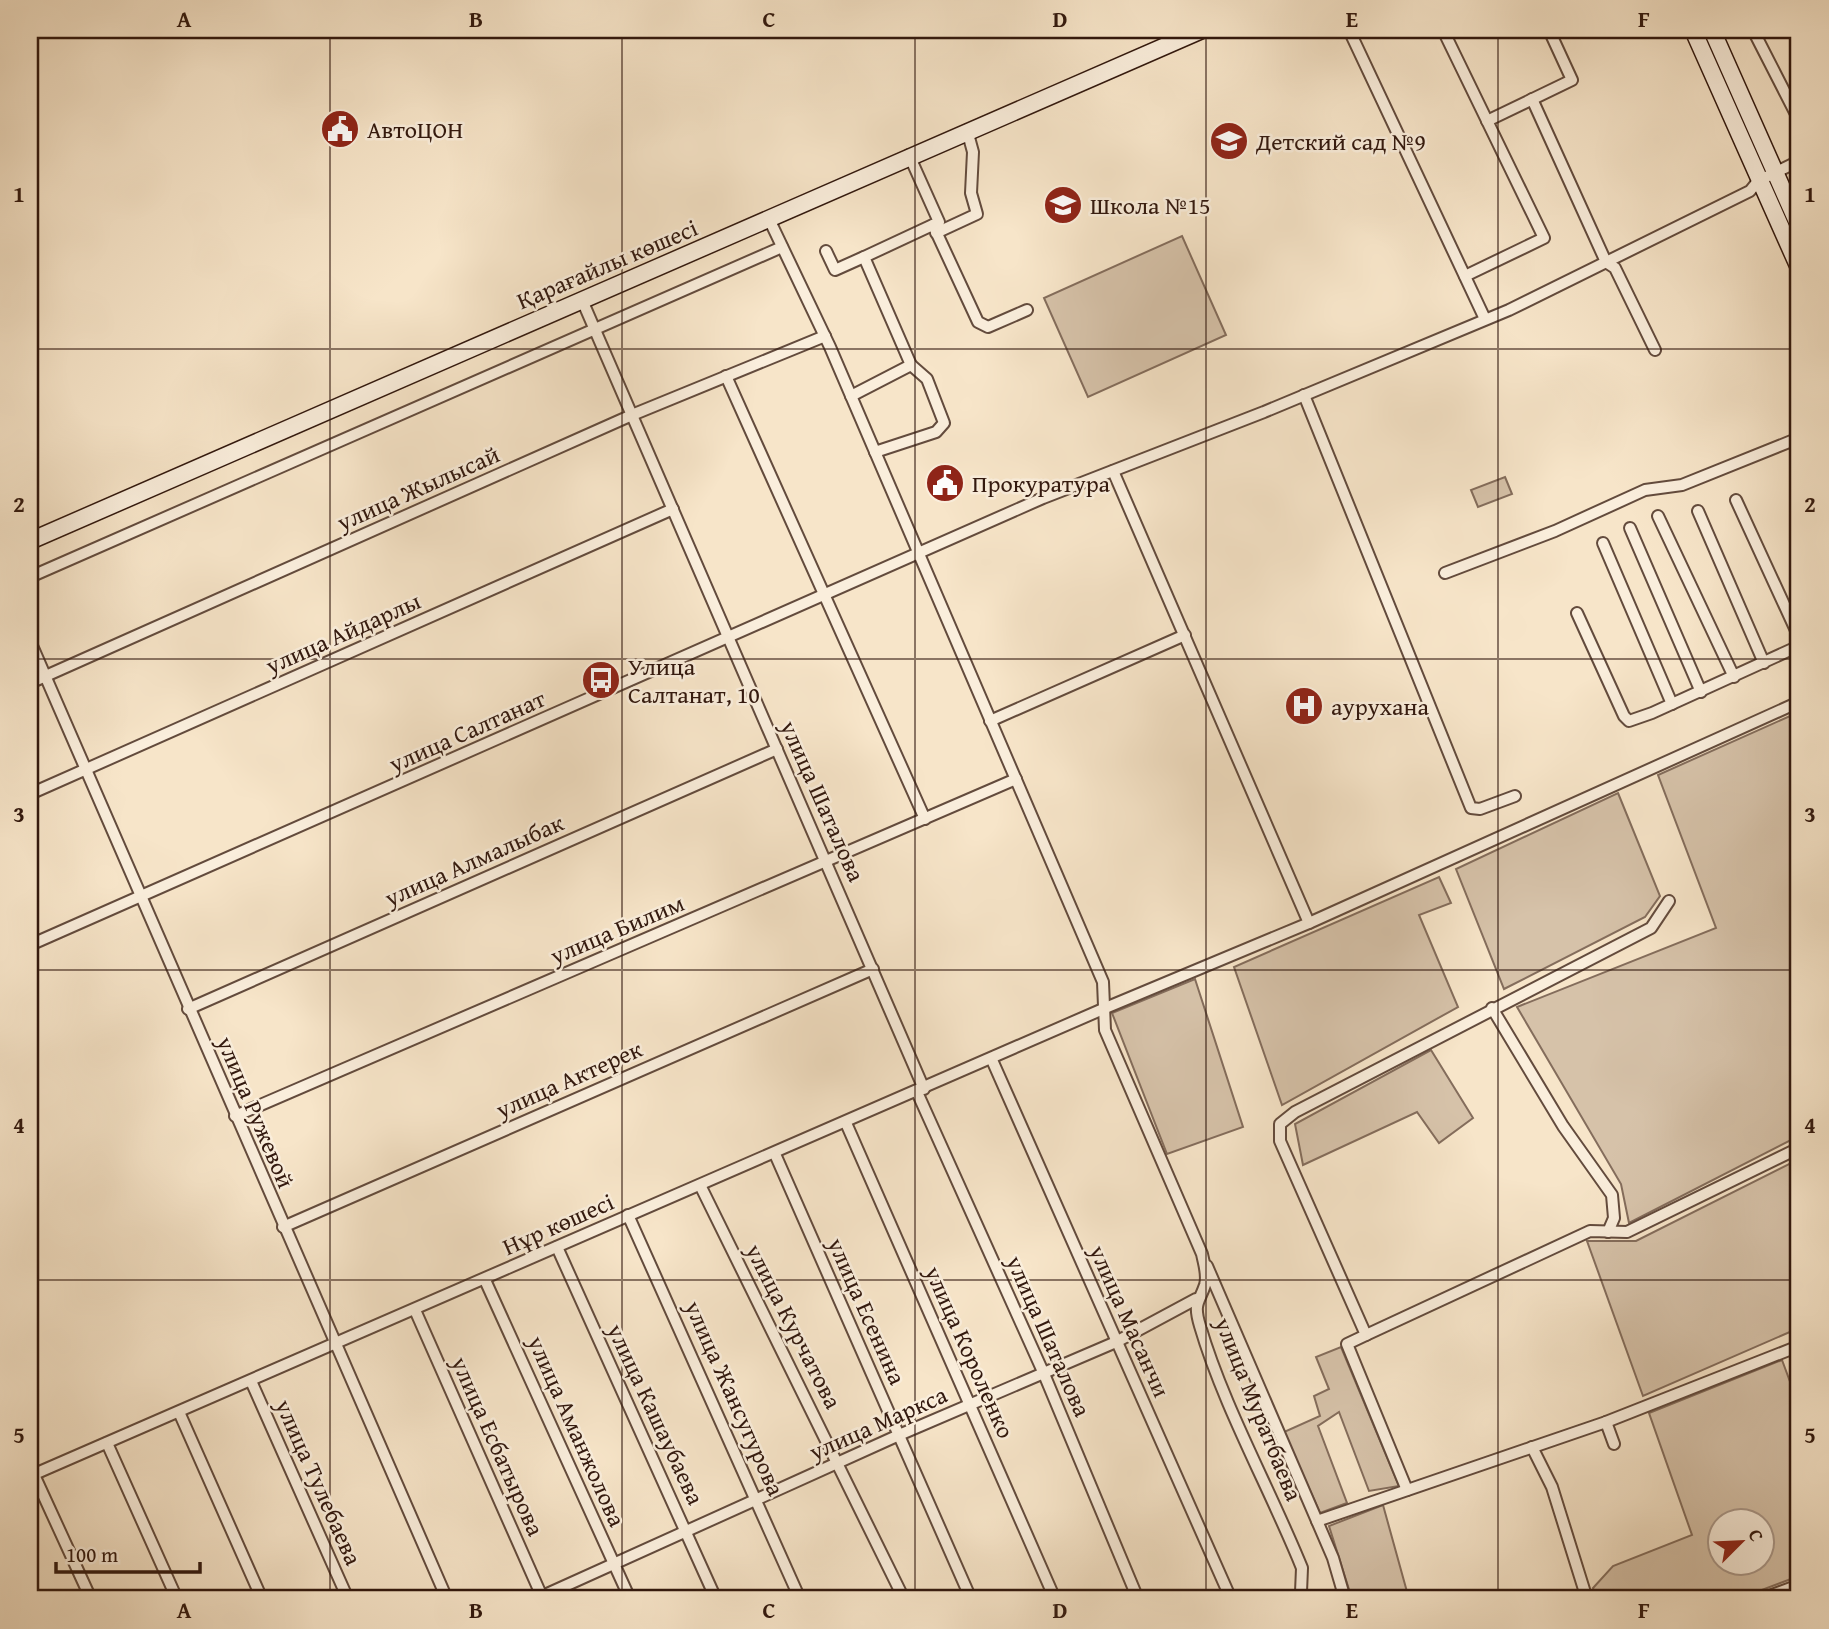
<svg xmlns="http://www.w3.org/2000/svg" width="1829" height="1629" viewBox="0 0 1829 1629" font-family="'Gentium Book Plus',serif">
	<rect width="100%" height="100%" fill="#f7e5c9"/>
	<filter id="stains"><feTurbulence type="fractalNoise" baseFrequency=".00286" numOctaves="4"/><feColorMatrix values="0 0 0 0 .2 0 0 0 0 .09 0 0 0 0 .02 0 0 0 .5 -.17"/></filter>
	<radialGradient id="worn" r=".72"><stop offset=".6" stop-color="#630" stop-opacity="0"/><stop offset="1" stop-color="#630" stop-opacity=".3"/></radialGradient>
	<g fill="#d6c2a9" stroke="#846d5c" stroke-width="2" fill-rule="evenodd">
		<polygon points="1182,236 1226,335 1088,397 1044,298"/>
		<polygon points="1505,477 1512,494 1478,507 1471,490"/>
		<polygon points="1799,712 1799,1136 1629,1223 1621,1184 1517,1007 1716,928 1658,775"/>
		<polygon points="1618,793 1660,896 1645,917 1504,989 1456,869"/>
		<polygon points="1439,877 1451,903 1419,915 1458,1007 1282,1105 1234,967"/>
		<polygon points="1195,979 1243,1127 1167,1154 1112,1013"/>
		<polygon points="1431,1050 1473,1118 1439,1143 1417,1112 1303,1165 1295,1124"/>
		<polygon points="1799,1159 1799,1328 1643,1396 1587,1241 1636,1241"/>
		<polygon points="1341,1347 1399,1486 1369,1491 1339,1412 1318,1426 1347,1503 1320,1513 1284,1432 1320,1416 1314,1396 1329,1389 1316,1357"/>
		<path d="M1782,1360L1799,1406V1576L1738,1599H1597L1593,1588L1613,1566L1692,1535L1649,1413ZM1720,1520H1762V1562H1720Z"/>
		<polygon points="1383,1505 1409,1599 1352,1599 1329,1526"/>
	</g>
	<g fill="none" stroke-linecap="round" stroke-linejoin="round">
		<defs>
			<g id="street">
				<polyline points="1349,30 1485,319"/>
				<polyline points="1443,30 1544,238 1465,276"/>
				<polyline points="1753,30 1799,120"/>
				<polyline points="1532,99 1606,262 1615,268 1655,350"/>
				<polyline points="1487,121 1572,80 1549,30"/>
				<path d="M769,219L830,347L1103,982L1105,1030L1202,1254C1204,1264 1208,1275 1205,1285C1199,1303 1193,1303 1200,1326C1223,1405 1270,1489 1302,1568L1301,1592L1296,1599"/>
				<polyline points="933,225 978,322 988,327 1027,310"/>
				<polyline points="936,233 977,214 971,193 973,152 967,130"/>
				<polyline points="826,251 835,270 864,257"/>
				<polyline points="582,300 924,1089"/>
				<polyline points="726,376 925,819"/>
				<polyline points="1304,395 1471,808 1480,809 1515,796"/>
				<polyline points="851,396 911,365 864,257 939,222 909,155"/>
				<polyline points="875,452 936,432 944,423 927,379 911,365"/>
				<polyline points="1113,471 1309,923"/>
				<polyline points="1736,500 1799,637"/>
				<polyline points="1698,511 1764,663"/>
				<polyline points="1658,516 1734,677"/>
				<polyline points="1630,528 1701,692"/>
				<polyline points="1603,543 1672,704"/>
				<polyline points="1445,573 1555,531 1645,490 1682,485 1799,438"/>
				<polyline points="30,577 782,247"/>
				<polyline points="1577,613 1624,716 1629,721 1652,713 1799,646"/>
				<polyline points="30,641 447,1599"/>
				<polyline points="30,683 632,415 825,336"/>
				<polyline points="990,721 1185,635"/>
				<polyline points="30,794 673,509"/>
				<polyline points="30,945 1043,498 1264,412 1509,310 1750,191 1758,181 1799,161"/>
				<polyline points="1492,1008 1563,1126 1612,1195 1614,1218 1608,1232"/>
				<polyline points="188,1009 777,749"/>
				<polyline points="992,1060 1231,1599"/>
				<polyline points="917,1092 1044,1374 1138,1599"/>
				<polyline points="235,1116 1016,779"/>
				<polyline points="846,1123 1055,1599"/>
				<polyline points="775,1154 971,1599"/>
				<polyline points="700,1185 904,1599"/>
				<polyline points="628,1215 800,1599"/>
				<polyline points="283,1227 873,969"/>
				<polyline points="557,1247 716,1599"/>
				<polyline points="1207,1266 1333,1558 1345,1599"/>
				<polyline points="485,1280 630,1599"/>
				<polyline points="415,1310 543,1599"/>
				<polyline points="1366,1335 1590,1231 1627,1232 1799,1148"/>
				<polyline points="251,1381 348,1599"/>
				<polyline points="179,1412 262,1599"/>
				<polyline points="1606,1422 1799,1346"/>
				<polyline points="107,1443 177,1599"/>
				<polyline points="1532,1447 1552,1487 1587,1599"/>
				<polyline points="30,1466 91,1599"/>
				<polyline points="30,1476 1103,1009 1309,923 1799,702"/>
				<polyline points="1407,1490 1347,1344 1366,1335 1280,1141 1280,1124 1295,1112 1651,928 1669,901"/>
				<polyline points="1317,1521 1606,1422 1614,1444"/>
				<polyline points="536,1599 899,1435 1116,1342 1196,1299"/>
				<polyline points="1761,1599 1799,1585"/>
			</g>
			<g id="secondary">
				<polyline points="1693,30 1799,268"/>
				<polyline points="1712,30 1799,226"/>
				<polyline points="30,541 1202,30"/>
			</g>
		</defs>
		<use href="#street" stroke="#634b3d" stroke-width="14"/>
		<use href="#secondary" stroke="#32180e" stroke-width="19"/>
		<use href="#street" stroke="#faeedc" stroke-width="10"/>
		<use href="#secondary" stroke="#faeedc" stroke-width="16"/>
	</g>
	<path fill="none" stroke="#32180e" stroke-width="2" stroke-opacity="0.55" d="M330,30V1599M622,30V1599M915,30V1599M1206,30V1599M1498,30V1599M30,349H1799M30,659H1799M30,970H1799M30,1280H1799"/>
	<defs>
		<symbol id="civic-disc" viewBox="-11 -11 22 22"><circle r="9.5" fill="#8f2418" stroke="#faeedc"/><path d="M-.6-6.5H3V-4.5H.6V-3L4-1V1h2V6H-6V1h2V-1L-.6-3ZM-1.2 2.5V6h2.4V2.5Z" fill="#fff"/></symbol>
		<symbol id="school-disc" viewBox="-11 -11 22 22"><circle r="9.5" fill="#8f2418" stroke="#faeedc"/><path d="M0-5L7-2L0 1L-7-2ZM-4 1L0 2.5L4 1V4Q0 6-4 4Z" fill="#fff"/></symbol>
		<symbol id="bus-disc" viewBox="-11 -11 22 22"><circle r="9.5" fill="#8f2418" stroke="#faeedc"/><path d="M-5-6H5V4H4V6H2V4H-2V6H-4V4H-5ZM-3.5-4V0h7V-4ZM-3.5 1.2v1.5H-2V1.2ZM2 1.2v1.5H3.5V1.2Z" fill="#fff"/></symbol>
		<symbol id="hospital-disc" viewBox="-11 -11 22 22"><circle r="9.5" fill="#8f2418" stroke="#faeedc"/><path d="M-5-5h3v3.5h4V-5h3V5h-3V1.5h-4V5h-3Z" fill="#fff"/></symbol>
	</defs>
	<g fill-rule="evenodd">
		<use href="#civic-disc" x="318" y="107" width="44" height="44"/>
		<use href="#school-disc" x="1207" y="119" width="44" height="44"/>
		<use href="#school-disc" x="1041" y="183" width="44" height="44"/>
		<use href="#civic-disc" x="923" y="461" width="44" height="44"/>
		<use href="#bus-disc" x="579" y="658" width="44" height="44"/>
		<use href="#hospital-disc" x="1282" y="684" width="44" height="44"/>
	</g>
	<g text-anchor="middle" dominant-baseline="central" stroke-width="5" stroke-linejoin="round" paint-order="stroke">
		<g font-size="24" fill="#32180e" stroke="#faeedc" text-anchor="start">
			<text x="367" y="129">АвтоЦОН</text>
			<text x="1256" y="141">Детский сад №9</text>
			<text x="1090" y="205">Школа №15</text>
			<text x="972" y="483">Прокуратура</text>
			<text x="628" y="666">Улица<tspan x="628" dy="28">Салтанат, 10</tspan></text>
			<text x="1331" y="706">аурухана</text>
		</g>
		<g font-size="24" fill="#32180e" stroke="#faeedc">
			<text transform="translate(607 264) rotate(-23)">Қарағайлы көшесі</text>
			<text transform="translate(418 488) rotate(-24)">улица Жылысай</text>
			<text transform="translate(343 633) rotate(-24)">улица Айдарлы</text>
			<text transform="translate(467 731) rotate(-24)">улица Салтанат</text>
			<text transform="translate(823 801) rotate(66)">улица Шаталова</text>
			<text transform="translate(474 860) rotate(-24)">улица Алмалыбак</text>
			<text transform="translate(617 929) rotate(-23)">улица Билим</text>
			<text transform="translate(569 1079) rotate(-24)">улица Актерек</text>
			<text transform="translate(256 1112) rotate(67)">улица Ружевой</text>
			<text transform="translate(558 1224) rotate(-24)">Нұр көшесі</text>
			<text transform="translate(867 1311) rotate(66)">улица Есенина</text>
			<text transform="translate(1130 1321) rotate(66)">улица Масанчи</text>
			<text transform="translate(794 1326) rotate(63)">улица Курчатова</text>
			<text transform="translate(1049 1336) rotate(66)">улица Шаталова</text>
			<text transform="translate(970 1352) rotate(66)">улица Короленко</text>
			<text transform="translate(735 1398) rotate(66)">улица Жансугурова</text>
			<text transform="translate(1259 1409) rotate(68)">улица Муратбаева</text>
			<text transform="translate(656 1414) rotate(65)">улица Кашаубаева</text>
			<text transform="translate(878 1423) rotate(-24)">улица Маркса</text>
			<text transform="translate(577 1431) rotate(66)">улица Аманжолова</text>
			<text transform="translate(498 1446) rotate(66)">улица Есбатырова</text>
			<text transform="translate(319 1482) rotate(66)">улица Тулебаева</text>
		</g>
	</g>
	<rect width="1829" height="1629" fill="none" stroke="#f7e5c9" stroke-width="77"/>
	<g transform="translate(1741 1542) rotate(66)"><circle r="33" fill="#faeedc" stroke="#aa988a" stroke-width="2"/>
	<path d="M0-5L12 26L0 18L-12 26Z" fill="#8f2418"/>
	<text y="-10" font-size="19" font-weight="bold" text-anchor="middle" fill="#32180e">С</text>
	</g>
	<path d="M56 1562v10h144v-10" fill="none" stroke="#32180e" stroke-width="3.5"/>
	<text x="66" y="1562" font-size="21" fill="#32180e" stroke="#faeedc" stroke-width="5" paint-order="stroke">100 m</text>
	<rect x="38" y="38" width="1752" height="1552" fill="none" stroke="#32180e" stroke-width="2.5"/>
	<g font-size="23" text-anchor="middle" font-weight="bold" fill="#32180e">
		<text x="184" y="27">A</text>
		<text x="476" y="27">B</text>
		<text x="769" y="27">C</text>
		<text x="1060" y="27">D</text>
		<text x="1352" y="27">E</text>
		<text x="1644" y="27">F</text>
		<text x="19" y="202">1</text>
		<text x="1810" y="202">1</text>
		<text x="19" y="512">2</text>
		<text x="1810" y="512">2</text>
		<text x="19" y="822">3</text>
		<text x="1810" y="822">3</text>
		<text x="19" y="1133">4</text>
		<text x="1810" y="1133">4</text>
		<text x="19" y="1443">5</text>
		<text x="1810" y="1443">5</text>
		<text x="184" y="1618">A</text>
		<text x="476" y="1618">B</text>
		<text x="769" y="1618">C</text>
		<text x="1060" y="1618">D</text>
		<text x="1352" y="1618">E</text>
		<text x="1644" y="1618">F</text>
	</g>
	<rect width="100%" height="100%" filter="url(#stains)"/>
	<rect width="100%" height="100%" fill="url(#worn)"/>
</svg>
